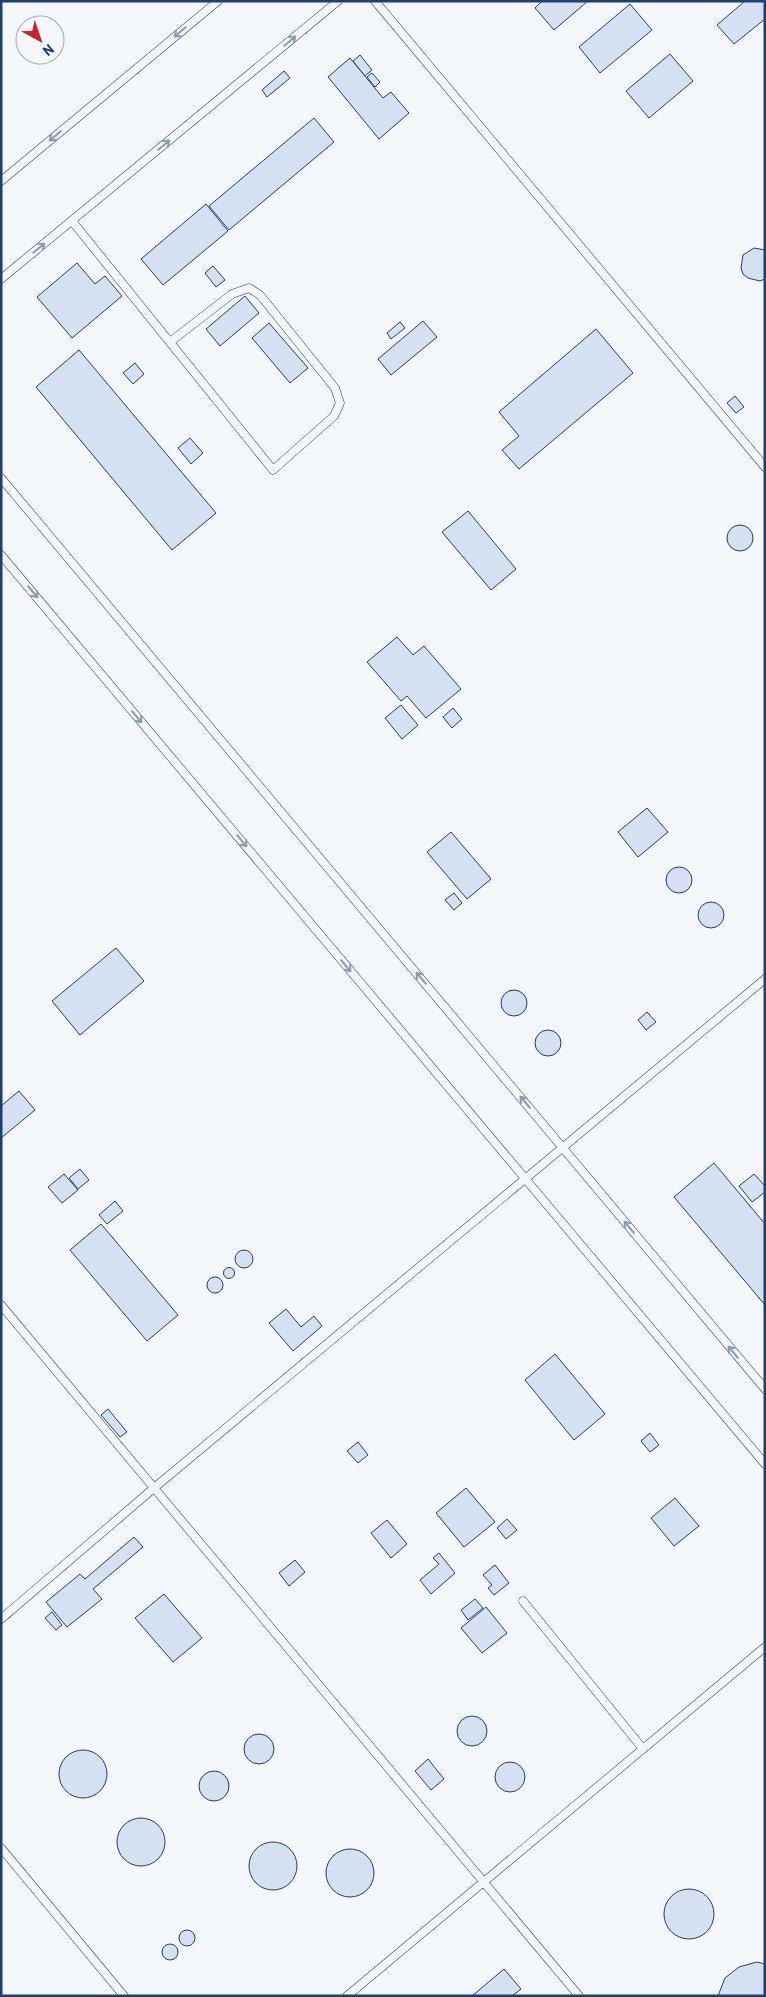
<svg xmlns="http://www.w3.org/2000/svg" width="766" height="1997" viewBox="0 0 766 1997" font-family="Barlow,sans-serif">
	<rect width="100%" height="100%" fill="#f4f7fb"/>
	<g fill="#d5e0f0" stroke="#1d3f73">
		<polygon points="542,1 588,1 554,30 535,8"/>
		<polygon points="745,1 765,1 765,19 734,44 717,25"/>
		<polygon points="630,4 652,30 600,73 579,47"/>
		<polygon points="670,54 693,81 649,118 626,91"/>
		<polygon points="360,55 372,70 365,76 353,61"/>
		<polygon points="350,58 383,98 391,92 409,113 379,139 328,77"/>
		<polygon points="284,71 290,78 267,97 262,90"/>
		<polygon points="372,73 380,82 375,87 367,77"/>
		<polygon points="314,118 334,142 229,230 209,206"/>
		<polygon points="206,204 228,231 163,285 141,259"/>
		<polygon points="754,248 765,250 765,279 760,281 748,278 743,274 741,268 743,255"/>
		<polygon points="77,263 95,284 105,276 122,296 72,338 37,297"/>
		<polygon points="213,266 225,280 216,287 205,273"/>
		<polygon points="245,296 259,313 220,346 206,329"/>
		<polygon points="423,321 437,337 391,375 378,359"/>
		<polygon points="400,322 405,328 391,339 387,333"/>
		<polygon points="269,323 308,368 290,383 252,338"/>
		<polygon points="596,329 633,373 519,469 502,450 519,436 499,412"/>
		<polygon points="79,350 216,513 172,550 36,387"/>
		<polygon points="135,363 144,374 133,384 123,373"/>
		<polygon points="735,396 744,407 736,413 727,403"/>
		<polygon points="190,438 203,453 191,464 178,448"/>
		<polygon points="468,511 516,569 491,590 442,532"/>
		<circle cx="740" cy="538" r="13"/>
		<polygon points="397,637 413,655 424,646 461,689 426,718 407,696 401,701 367,662"/>
		<polygon points="401,705 418,725 402,739 385,718"/>
		<polygon points="453,708 462,719 452,728 443,717"/>
		<polygon points="647,808 668,832 638,857 618,832"/>
		<polygon points="451,832 491,879 467,899 427,852"/>
		<circle cx="679" cy="880" r="13"/>
		<polygon points="454,893 462,903 454,910 445,900"/>
		<circle cx="711" cy="915" r="13"/>
		<polygon points="116,948 144,981 80,1035 52,1001"/>
		<circle cx="514" cy="1003" r="13"/>
		<polygon points="647,1012 656,1022 646,1030 638,1020"/>
		<circle cx="548" cy="1043" r="13"/>
		<polygon points="19,1091 35,1110 1,1138 1,1106"/>
		<polygon points="714,1163 765,1224 765,1305 674,1197"/>
		<polygon points="80,1169 89,1180 78,1189 69,1178"/>
		<polygon points="64,1174 78,1190 62,1203 48,1187"/>
		<polygon points="754,1174 765,1186 765,1192 752,1202 739,1186"/>
		<polygon points="115,1201 123,1211 107,1224 99,1215"/>
		<polygon points="101,1224 178,1315 147,1341 70,1250"/>
		<circle cx="244" cy="1259" r="9"/>
		<circle cx="229" cy="1273" r="5.5"/>
		<circle cx="215" cy="1285" r="8"/>
		<polygon points="286,1309 301,1327 314,1316 322,1326 293,1351 269,1323"/>
		<polygon points="555,1354 605,1414 574,1440 525,1380"/>
		<polygon points="108,1409 127,1432 120,1437 101,1415"/>
		<polygon points="650,1433 659,1445 650,1452 641,1441"/>
		<polygon points="358,1442 368,1455 358,1463 347,1451"/>
		<polygon points="466,1488 495,1522 464,1547 436,1513"/>
		<polygon points="675,1498 699,1526 674,1546 651,1518"/>
		<polygon points="507,1519 517,1530 506,1539 497,1528"/>
		<polygon points="387,1520 407,1544 391,1558 371,1533"/>
		<polygon points="134,1537 143,1547 93,1589 102,1599 67,1627 46,1602 80,1574 85,1579"/>
		<polygon points="439,1553 455,1573 431,1594 420,1580 439,1564 433,1558"/>
		<polygon points="295,1560 305,1572 289,1586 279,1573"/>
		<polygon points="495,1565 509,1583 494,1595 488,1588 492,1585 483,1575"/>
		<polygon points="164,1594 202,1638 173,1662 135,1618"/>
		<polygon points="475,1599 483,1608 468,1620 461,1610"/>
		<polygon points="486,1607 507,1633 482,1653 461,1628"/>
		<polygon points="52,1612 62,1625 56,1630 45,1618"/>
		<circle cx="472" cy="1731" r="15"/>
		<circle cx="259" cy="1749" r="15"/>
		<circle cx="83" cy="1774" r="24"/>
		<polygon points="428,1759 444,1779 431,1790 415,1771"/>
		<circle cx="510" cy="1777" r="15"/>
		<circle cx="214" cy="1786" r="15"/>
		<circle cx="141" cy="1842" r="24"/>
		<circle cx="273" cy="1866" r="24"/>
		<circle cx="350" cy="1873" r="24"/>
		<circle cx="689" cy="1914" r="25"/>
		<circle cx="187" cy="1938" r="8"/>
		<circle cx="170" cy="1952" r="8"/>
		<polygon points="757,1962 765,1964 765,1996 718,1996 725,1978 739,1967"/>
		<polygon points="504,1969 521,1989 512,1996 472,1996"/>
	</g>
	<g fill="none" stroke-linecap="round" stroke-linejoin="round">
		<defs>
			<g id="service">
				<polyline points="375,1 765,467"/>
				<polyline points="1,181 218,1"/>
				<polyline points="72,221 273,470 334,416 340,403 335,388 260,295 249,288 232,294 170,342"/>
				<polyline points="1,279 338,1"/>
				<polyline points="1,478 765,1389"/>
				<polyline points="1,555 765,1464"/>
				<polyline points="1,1305 579,1996"/>
				<polyline points="523,1601 643,1749"/>
				<polyline points="1,1619 154,1488 765,979"/>
				<polyline points="1,1848 124,1996"/>
				<polyline points="347,1996 765,1647"/>
			</g>
		</defs>
		<use href="#service" stroke="#1d3f73" stroke-width="9"/>
		<use href="#service" stroke="#f4f7fb" stroke-width="8"/>
	</g>
	<defs><path id="oneway-shaft" d="M-6 0H5M1.5-3L5.5 0L1.5 3" fill="none" stroke-width="1.6" stroke-linecap="round" stroke-linejoin="round" transform="scale(1.25)"/></defs>
	<g stroke="#889bb7">
		<use href="#oneway-shaft" transform="translate(180 32) rotate(140)"/>
		<use href="#oneway-shaft" transform="translate(290 41) rotate(-40)"/>
		<use href="#oneway-shaft" transform="translate(55 136) rotate(140)"/>
		<use href="#oneway-shaft" transform="translate(164 145) rotate(-40)"/>
		<use href="#oneway-shaft" transform="translate(39 248) rotate(-39)"/>
		<use href="#oneway-shaft" transform="translate(33 592) rotate(50)"/>
		<use href="#oneway-shaft" transform="translate(137 717) rotate(50)"/>
		<use href="#oneway-shaft" transform="translate(242 841) rotate(50)"/>
		<use href="#oneway-shaft" transform="translate(346 966) rotate(50)"/>
		<use href="#oneway-shaft" transform="translate(421 978) rotate(-130)"/>
		<use href="#oneway-shaft" transform="translate(525 1102) rotate(-130)"/>
		<use href="#oneway-shaft" transform="translate(629 1227) rotate(-130)"/>
		<use href="#oneway-shaft" transform="translate(733 1352) rotate(-130)"/>
	</g>
	<rect width="766" height="1997" fill="none" stroke="#1d3f73" stroke-width="5"/>
	<g transform="translate(40 40) rotate(140)"><circle r="24" fill="#f4f7fb" stroke="#9eadc5"/>
	<path d="M0-4L9 19L0 12L-9 19Z" fill="#c62828"/>
	<text y="-8" font-size="14" font-weight="bold" text-anchor="middle" fill="#1d3f73">N</text>
	</g>
</svg>
